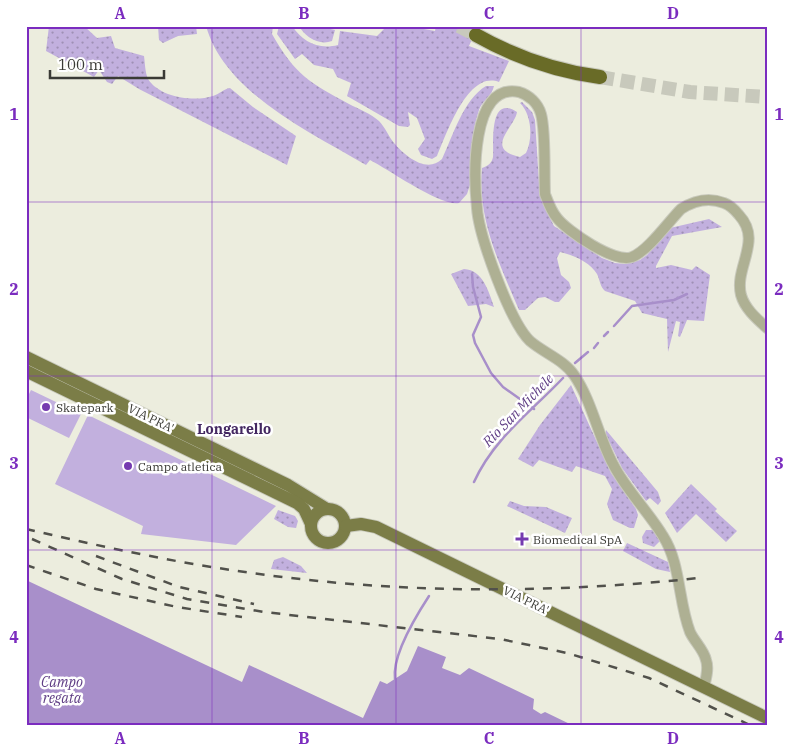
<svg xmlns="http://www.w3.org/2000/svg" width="793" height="752" viewBox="0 0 793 752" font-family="'IBM Plex Serif',serif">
	<defs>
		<pattern id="green-dots" width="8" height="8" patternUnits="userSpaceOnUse" patternTransform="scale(1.25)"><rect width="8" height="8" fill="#c2b0de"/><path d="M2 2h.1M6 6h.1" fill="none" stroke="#9f90b5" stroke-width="1.8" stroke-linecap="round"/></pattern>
	</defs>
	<rect width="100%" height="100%" fill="#ecedde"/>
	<g fill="url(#green-dots)">
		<path d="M49,26H84L97,38L111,36L115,48L144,56C145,63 145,72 148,79C160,98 195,102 213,96C220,94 223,89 230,88L253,107L296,136L287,165L139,89L118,76L112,84L107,82L99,70L94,77L46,51Z"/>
		<polygon points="158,26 196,26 197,34 178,36 163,43 159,40"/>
		<path d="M206,26H273L272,34C296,76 309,82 349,104C359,109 371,114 379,121C385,127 389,137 394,143C405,156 427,174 442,159C453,136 463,100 486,86H494C492,96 482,101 479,110C471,133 470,161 470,185L467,194L459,203C441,207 388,169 370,160L366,165C310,132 225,93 206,26Z"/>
		<path d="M279,26H292C303,42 318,50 338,45L340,31L377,36L387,26H407L435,31L436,26H478L469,46L509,61L499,82C468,70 447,133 437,156L432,159L421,155L418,149L425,139L417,118L408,112L410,125L408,127L399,126L347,96L351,83L337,77L333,69L314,65L302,54L295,59L277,34Z"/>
		<path d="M299,26H317L335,30L332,41C319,46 305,37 299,26Z"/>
		<path d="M522,102L532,112L535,120L539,183L548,214L554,226L602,258L615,263L625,264L640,260L647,255L670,228L709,219L722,227L672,236L656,266V268L671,265L692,270L696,266L710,275L704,321L687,320L680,337L678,336L680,322L676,321L668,352L667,319L642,313L635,301L605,291C600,287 600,280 597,274C590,262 573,255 560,252L557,258L561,275L569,282L571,288L559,302H555L545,297L538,298L525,310H519C500,265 477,219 482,168C488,166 492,163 493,157C494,146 488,93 517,112C515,127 483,149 520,157L526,153C533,139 532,115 520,103Z"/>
		<path d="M464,269C483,270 489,292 494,307L486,304L468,306L451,274Z"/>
		<polygon points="571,385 611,473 636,509 638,515 634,528 630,528 613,520 607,504 612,489 605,476 576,466 572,472 539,460 533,467 518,459 540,425"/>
		<polygon points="606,430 658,492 661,501 658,505 650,498 646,501 622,468 606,435"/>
		<polygon points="691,484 717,509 715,511 737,531 726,542 696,514 677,533 665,513"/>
		<polygon points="510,501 524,506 546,507 572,518 565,533 507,506"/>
		<polygon points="278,510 295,516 298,521 296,528 288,527 274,519"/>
		<polygon points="646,530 653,530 661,540 654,547 643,543 642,537"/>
		<polygon points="627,543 668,562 670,572 656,569 623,551"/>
		<polygon points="283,557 301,566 307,573 271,569 274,560"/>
	</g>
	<g fill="#c2b0de">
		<polygon points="31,390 81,414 69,438 26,417 26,400"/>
		<polygon points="88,415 276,506 236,545 141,534 143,526 55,484"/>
	</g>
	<polygon fill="#a88fca" points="26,580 242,682 249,665 363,718 380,681 387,684 407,671 418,646 446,657 442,668 460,675 469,668 534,699 533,709 541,714 545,712 574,726 26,726"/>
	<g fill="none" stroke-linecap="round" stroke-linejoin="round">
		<g stroke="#a88fca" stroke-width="2.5">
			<polyline points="472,274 473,287 481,317 473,335 475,343 491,373 503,387 534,409"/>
			<polyline points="614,326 632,306 674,300 687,294"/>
			<polyline points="604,336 608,332"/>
			<polyline points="594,348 598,343"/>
			<polyline points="575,363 588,352"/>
			<path d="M474,482C494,438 531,412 563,378"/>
			<path d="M395,679C392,656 416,616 429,596"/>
		</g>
		<g stroke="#c8c9bc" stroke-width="14" stroke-dasharray="14 7" stroke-linecap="butt">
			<polyline points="459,26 476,35"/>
			<polyline points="600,77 690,92 767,97"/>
		</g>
		<defs>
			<path id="tertiary" d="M704,687C706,679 709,668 706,660C704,650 694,641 690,632C678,601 681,564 663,536C648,511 626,490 613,464C598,436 592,401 574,375C564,360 544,353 530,341C510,322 479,236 477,208C474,179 470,82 519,92C529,95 538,103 541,114C546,132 544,173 545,194C548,202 551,211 557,218C567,231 615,264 632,257C648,251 669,221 681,209C695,200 709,197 724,203C730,205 735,210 739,215C763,241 734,267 741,295C745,309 757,319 767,328"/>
			<g id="primary">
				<polyline points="26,357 288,485 327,509"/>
				<polyline points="26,371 297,503 304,509 311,524"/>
				<circle cx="328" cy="526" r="17"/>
				<polyline points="346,526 361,524 376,527 767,718"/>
			</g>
			<path id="motorway" d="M476,35C515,57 555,71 600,77"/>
		</defs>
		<use href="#tertiary" stroke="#c8c9bc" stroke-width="12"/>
		<use href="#primary" stroke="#c8c9bc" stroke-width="14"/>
		<use href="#motorway" stroke="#c8c9bc" stroke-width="16"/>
		<use href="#tertiary" stroke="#aeb093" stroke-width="10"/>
		<use href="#primary" stroke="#7b7d47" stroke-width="12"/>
		<use href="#motorway" stroke="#696b27" stroke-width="14"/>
		<g stroke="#51514b" stroke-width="2.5" stroke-dasharray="9 9" stroke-linecap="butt">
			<path d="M26,529C99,546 172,562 245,572C395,594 548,594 699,578"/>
			<polyline points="32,539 122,579 187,599 264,612 500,639 567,653 649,678 752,726"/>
			<polyline points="96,556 179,587 254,604"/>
			<polyline points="26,565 96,589 177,607 242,617"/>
		</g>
	</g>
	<path fill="none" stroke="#7b2cbf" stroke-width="1" stroke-opacity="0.55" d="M212,26V726M396,26V726M581,26V726M26,202H767M26,376H767M26,550H767"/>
	<g fill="#753ab0" stroke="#fff" stroke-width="2">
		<circle cx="46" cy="407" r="5"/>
		<circle cx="128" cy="466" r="5"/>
		<path d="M519.5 531.5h5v5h5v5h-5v5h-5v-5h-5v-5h5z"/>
	</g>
	<g text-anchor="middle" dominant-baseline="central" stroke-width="5" stroke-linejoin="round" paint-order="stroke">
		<g font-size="12" fill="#3a3a35" stroke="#fff" text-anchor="start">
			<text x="56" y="407">Skatepark</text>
			<text x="138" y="466">Campo atletica</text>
			<text x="533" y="539">Biomedical SpA</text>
		</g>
		<g font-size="12" fill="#3a3a35" stroke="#fff">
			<text transform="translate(151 418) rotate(26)">VIA PRA'</text>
			<text transform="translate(526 600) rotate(26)">VIA PRA'</text>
		</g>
		<g font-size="14" font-style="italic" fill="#5e3c84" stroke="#fff">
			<text transform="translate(518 410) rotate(-46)">Rio San Michele</text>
			<text x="62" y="682">Campo<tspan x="62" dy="16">regata</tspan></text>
		</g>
		<g font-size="14" font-weight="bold" fill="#432761" stroke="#fff">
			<text x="234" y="429">Longarello</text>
		</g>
	</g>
	<rect width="793" height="752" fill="none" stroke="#ffffff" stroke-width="55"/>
	<path d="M50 70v8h114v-8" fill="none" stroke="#3a3a35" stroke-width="2.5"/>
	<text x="58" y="70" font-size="15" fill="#3a3a35" stroke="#ffffff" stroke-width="4" paint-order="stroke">100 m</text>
	<rect x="28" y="28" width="738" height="696" fill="none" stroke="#7b2cbf" stroke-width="2"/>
	<g font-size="16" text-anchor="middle" font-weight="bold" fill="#7b2cbf">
		<text x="120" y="19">A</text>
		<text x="304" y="19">B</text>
		<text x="489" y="19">C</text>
		<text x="673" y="19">D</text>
		<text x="14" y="120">1</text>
		<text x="779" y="120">1</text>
		<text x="14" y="295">2</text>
		<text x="779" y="295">2</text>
		<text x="14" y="469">3</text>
		<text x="779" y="469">3</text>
		<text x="14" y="643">4</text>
		<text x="779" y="643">4</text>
		<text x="120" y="744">A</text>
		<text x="304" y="744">B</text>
		<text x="489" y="744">C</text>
		<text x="673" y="744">D</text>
	</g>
</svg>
